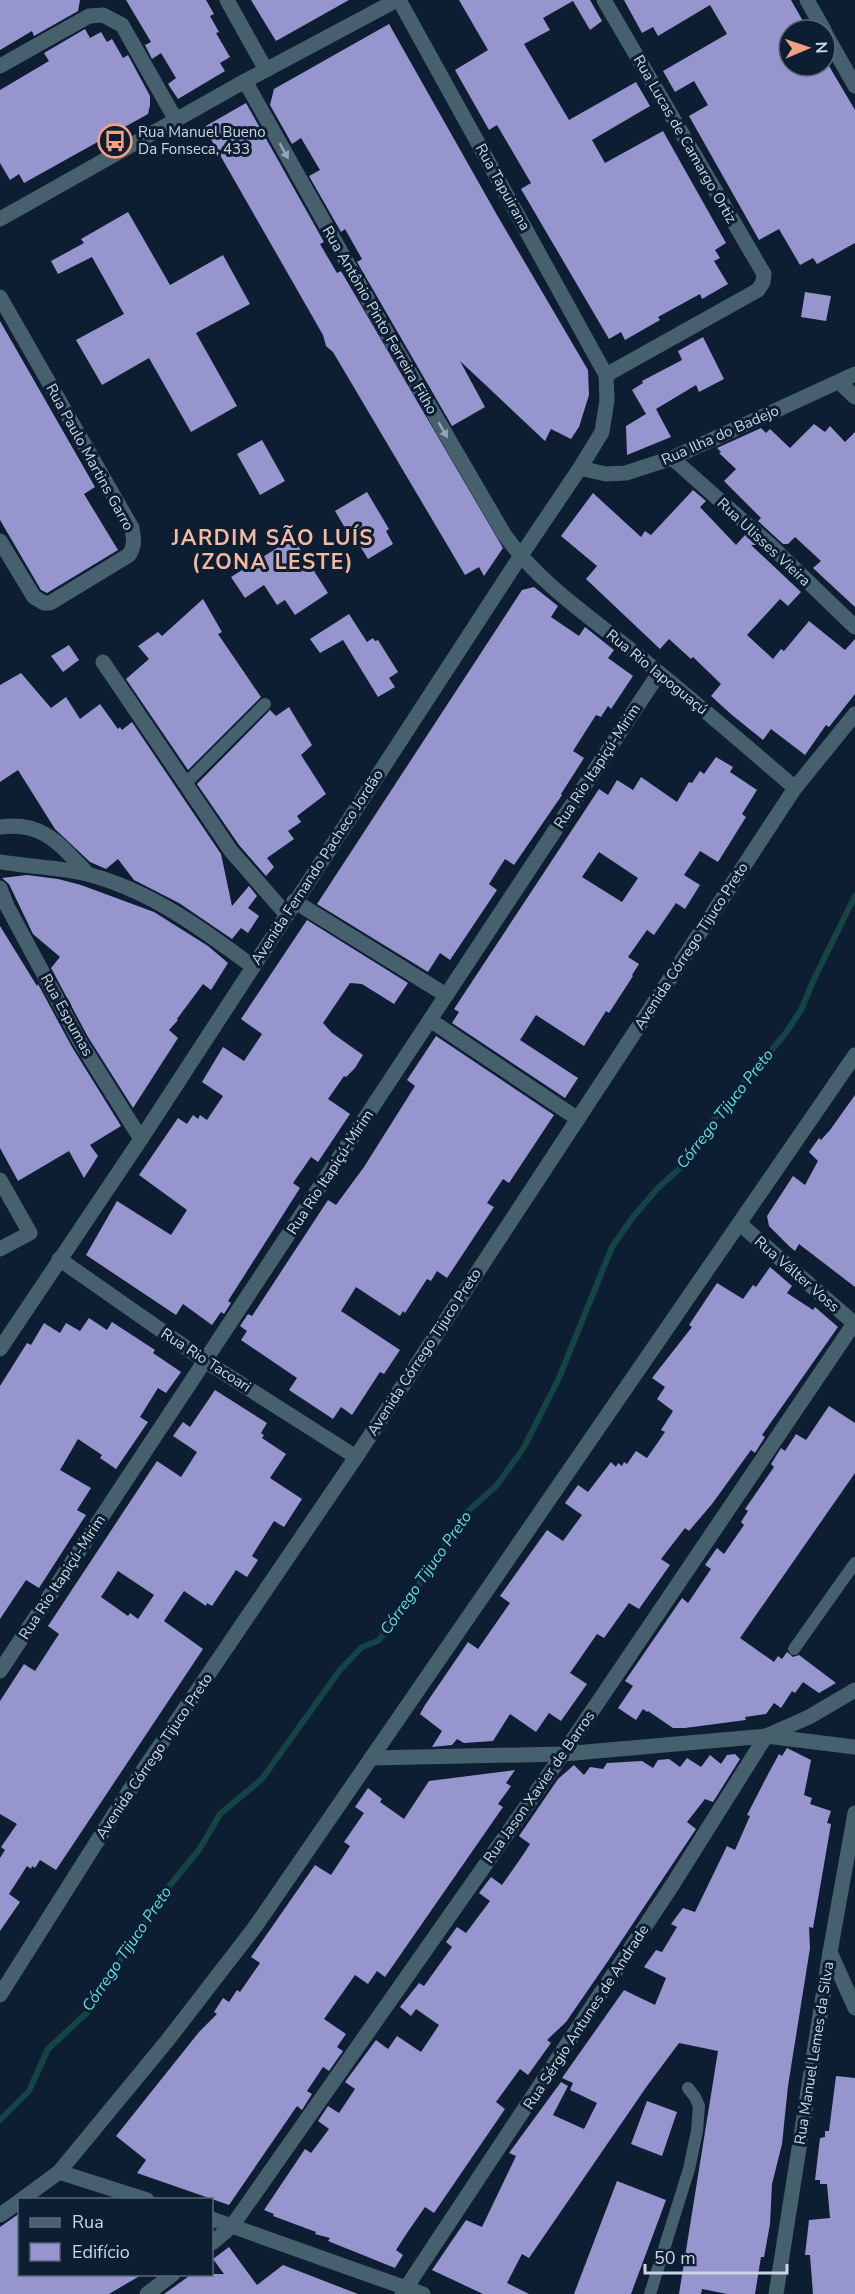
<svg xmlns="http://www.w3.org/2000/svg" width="855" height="2294" viewBox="0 0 855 2294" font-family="'Nunito Sans',sans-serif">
	<rect width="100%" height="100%" fill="#0d1e33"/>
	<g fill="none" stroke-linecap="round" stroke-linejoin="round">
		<polyline stroke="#154445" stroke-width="6" points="0,2120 29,2091 48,2049 91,2009 101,1987 132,1944 162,1895 199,1850 220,1814 262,1779 340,1670 362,1647 378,1641 405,1606 465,1514 496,1486 523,1449 559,1378 612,1247 633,1217 658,1188 690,1159 705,1130 785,1034 801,1010 814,979 855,896"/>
	</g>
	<g fill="#9695ce" fill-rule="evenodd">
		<polygon points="0,0 80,0 78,11 34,36 32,31 0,50"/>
		<polygon points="126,0 206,0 214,14 210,16 219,32 216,33 230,57 220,63 225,71 178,99 168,84 176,78 161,53 152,59 145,45 151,42"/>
		<polygon points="251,0 349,0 276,41"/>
		<polygon points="459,0 590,0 602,21 590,30 573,1 543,18 550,30 524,44 569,120 636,82 650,106 592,140 605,163 663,131 726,243 715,250 720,258 714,261 728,284 702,299 700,294 658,317 660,320 625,340 621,332 609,339 521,189 531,183 497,125 489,130 455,70 488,50"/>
		<polygon points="624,0 791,0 808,30 789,30 789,66 829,66 855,110 855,243 817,264 813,258 800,265 779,229 759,240 689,116 708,105 694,81 675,92 663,71 727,34 710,5 658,36 653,27 642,33"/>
		<polygon points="389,24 497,215 588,370 589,395 579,427 571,439 551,429 545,441 460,361 485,407 452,426 357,262 362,259 345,229 341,232 309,176 320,170 301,138 292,144 270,105 274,89"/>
		<polygon points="85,29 90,38 101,32 107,42 112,39 123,58 128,55 150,96 150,105 148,114 24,183 19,174 10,180 0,163 0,90 49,61 44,53"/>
		<polygon points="246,103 324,242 320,244 337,273 341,271 503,548 484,576 479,567 465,575 333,352 326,346 323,335 204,127"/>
		<polygon points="128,212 170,285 223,255 250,304 196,333 237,406 191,432 149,358 102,385 76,340 124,314 92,257 58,274 51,261 84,243 81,239"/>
		<polygon points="805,292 831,296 826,321 801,317"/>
		<polygon points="0,321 95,487 84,494 118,550 47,593 41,590 0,520"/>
		<polygon points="703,337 724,379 699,392 696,385 656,409 671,437 627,455 626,426 646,414 632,390 643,383 642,381 682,360 678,351"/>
		<polygon points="814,424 825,432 830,426 845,442 855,432 855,607 813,568 821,561 795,537 788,544 783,544 758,521 761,518 724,481 736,469 719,453 721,452 717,448 761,428 766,433 770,429 790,448"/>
		<polygon points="262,440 285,481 260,495 237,454"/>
		<polygon points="693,490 706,501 700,507 736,545 745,535 756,545 751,545 801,592 788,606 780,599 747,635 773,659 781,649 784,651 809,621 845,650 855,639 855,694 829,727 826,725 805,755 771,729 763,740 732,715 711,696 721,684 693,657 691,659 669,639 660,649 586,579 597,566 561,536 593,493 641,537 645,531 651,535"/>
		<polygon points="367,492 389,529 386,531 393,544 368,559 360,546 357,548 335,511"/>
		<polygon points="293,538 328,593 295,615 285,600 277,605 264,585 245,598 231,577"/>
		<polygon points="534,587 558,606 551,617 579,636 585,627 614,650 608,658 633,676 611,709 608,706 601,717 596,715 573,751 584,758 561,794 562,795 514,865 505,859 489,884 497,890 450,960 440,953 428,972 317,904 522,590"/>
		<polygon points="203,599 222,632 218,634 261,697 188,770 126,679 149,659 138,646 158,632 162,636"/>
		<polygon points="349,614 367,642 373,638 375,641 378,640 398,672 389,678 395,687 378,697 343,640 320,653 310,639"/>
		<polygon points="69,645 79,660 63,672 51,656"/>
		<polygon points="21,673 51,708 66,697 80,719 100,704 118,729 120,727 122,730 132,722 221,854 232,906 249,886 257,896 248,908 259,916 248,933 241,928 232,939 179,903 134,880 118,859 106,869 90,862 55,829 18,770 0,782 0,685"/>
		<polygon points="289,707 312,745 301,755 326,794 297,816 301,822 288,831 294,839 267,858 274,867 266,876 239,845 197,784 270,710 276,716"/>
		<path d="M716,757L733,767L730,772L757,790L742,814L746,817L718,862L700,851L684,875L700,885L685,909L676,903L654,935L647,930L628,957L639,964L632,975L633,976L609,1013L606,1011L584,1046L536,1015L520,1040L578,1078L565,1098L452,1023L459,1012L454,1009L599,789L608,795L617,780L633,790L641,777L677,802L689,782L692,783L700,771L704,774ZM599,852L638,878L622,902L582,877Z"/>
		<polygon points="27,875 58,879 81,885 154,912 208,946 228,963 211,990 203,984 177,1019 178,1020 169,1030 178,1038 133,1108 88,1037 51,968 60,957 33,934 9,884 2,878"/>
		<polygon points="307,920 408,983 394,1004 362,984 350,983 323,1023 332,1033 363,1055 355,1068 346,1077 344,1076 328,1099 350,1114 318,1162 311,1157 293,1183 300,1188 228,1301 231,1303 224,1314 221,1312 212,1325 183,1304 176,1315 86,1255 117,1201 171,1235 187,1210 139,1175 178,1118 187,1124 193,1115 198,1119 200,1115 207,1120 223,1096 202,1082 223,1047 244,1061 262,1034 241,1019"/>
		<polygon points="0,926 37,986 38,984 72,1047 121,1126 90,1145 98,1156 84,1178 69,1151 18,1181 0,1148"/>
		<polygon points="436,1036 554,1115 509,1183 503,1179 487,1203 494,1207 447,1278 437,1271 431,1281 427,1279 405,1313 403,1311 400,1316 356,1287 341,1311 400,1350 384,1374 380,1372 352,1415 341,1407 333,1419 289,1390 297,1378 241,1340 247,1331 240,1326 248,1314 252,1316 328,1200 336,1205 364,1167 415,1086 407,1080"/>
		<polygon points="855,1095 855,1287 799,1244 795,1251 790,1247 769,1226 767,1216 793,1176 805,1185 818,1161 809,1152 819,1138 821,1140 830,1130"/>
		<polygon points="770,1267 792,1286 787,1293 813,1310 815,1307 838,1327 762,1435 765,1437 755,1453 751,1450 712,1504 689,1531 685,1528 661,1559 670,1565 639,1609 629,1603 604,1638 597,1634 570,1673 587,1684 561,1721 549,1713 536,1732 510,1714 493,1741 464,1743 457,1739 452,1745 432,1747 442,1731 420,1714 425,1705 468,1642 478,1649 510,1603 500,1596 547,1530 563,1541 582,1515 565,1503 578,1485 588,1492 611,1462 616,1467 618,1463 622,1466 624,1462 627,1464 636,1451 647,1458 665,1432 661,1430 673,1411 657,1399 665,1387 652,1378 692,1327 689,1325 717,1283 743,1299 753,1285 756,1287"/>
		<polygon points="89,1318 107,1330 112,1322 155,1350 153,1353 181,1372 166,1393 158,1388 140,1417 148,1422 116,1469 100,1458 102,1455 78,1439 60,1470 91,1488 77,1510 86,1515 39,1588 26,1580 0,1619 0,1386 27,1343 31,1345 44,1323 60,1333 66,1323 80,1331"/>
		<path d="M215,1390L267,1423L261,1433L264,1435L262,1438L286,1454L270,1478L302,1499L284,1527L274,1521L252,1556L258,1560L247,1577L236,1570L212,1606L207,1603L206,1606L184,1591L164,1621L203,1649L56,1870L40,1860L35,1868L32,1866L31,1869L27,1866L9,1894L20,1902L0,1931V1858L5,1850L1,1847L17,1824L0,1814V1701L24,1664L35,1671L59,1634L48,1626L157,1461L181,1477L197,1452L173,1436L183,1422L190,1427ZM118,1571L154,1595L138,1619L130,1613L128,1616L101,1597Z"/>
		<polygon points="829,1406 855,1423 855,1473 740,1638 774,1662 778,1656 782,1659 787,1652 793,1657 799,1655 836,1683 819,1693 803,1682 795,1693 792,1691 781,1708 774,1703 766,1714 745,1717 746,1720 685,1728 673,1728 648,1711 647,1712 643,1709 636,1720 618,1708 633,1686 625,1681 682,1598 688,1603 711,1569 705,1565 717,1548 724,1554 744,1525 741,1522 748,1511 745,1509 774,1467 771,1464 781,1448 785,1451 796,1434 806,1440"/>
		<polygon points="787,1748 811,1760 804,1795 812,1798 810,1804 831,1811 827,1823 831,1824 813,1928 809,1927 810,1948 788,2086 782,2144 772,2184 770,2224 764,2257 761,2257 755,2294 727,2294 702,2289 701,2294 679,2294 718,2051 679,2043 647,2086 529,2258 522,2254 507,2283 529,2294 483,2294 432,2270 466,2220 482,2227 516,2156 509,2153 561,2082 568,2086 553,2115 584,2129 597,2103 570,2090 573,2083 562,2078 624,1990 655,2005 666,1978 644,1967 656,1950 662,1952 677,1927 671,1924 683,1908 695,1912 727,1846 735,1850 750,1816 747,1815 766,1778 779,1754 782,1756"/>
		<polygon points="735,1754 740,1759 713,1802 705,1799 687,1822 696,1829 608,1961 566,2022 547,2040 551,2043 528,2075 520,2069 496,2102 505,2109 434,2213 425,2207 407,2233 396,2250 403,2255 395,2268 328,2241 330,2238 315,2234 316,2232 273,2216 274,2214 264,2210 305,2149 311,2153 329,2129 318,2121 328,2106 339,2113 355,2089 345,2082 376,2040 388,2049 397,2036 421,2052 439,2025 416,2009 411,2016 400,2007 419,1983 424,1986 452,1947 446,1942 457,1927 466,1933 490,1901 479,1893 491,1877 502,1885 525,1852 530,1844 519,1836 558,1779 574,1765 584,1775 590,1767 603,1769 607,1763 642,1761 653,1768 658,1760 669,1759 680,1767 687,1758 701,1767 710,1755 721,1764 727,1755"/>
		<polygon points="515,1770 506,1783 511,1786 498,1804 503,1807 385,1977 377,1971 368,1984 355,1975 324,2019 346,2034 337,2047 343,2051 329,2071 323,2067 307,2091 312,2094 302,2110 297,2106 229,2205 137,2173 146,2160 116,2136 199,2032 217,2014 214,2012 223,1998 229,2002 237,1990 240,1992 260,1963 251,1957 315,1865 331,1875 350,1846 344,1842 364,1813 355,1807 368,1788 382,1799 380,1802 404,1819 429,1781"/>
		<polygon points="836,2076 855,2078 855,2294 813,2294 810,2255 805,2255 809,2220 830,2218 827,2184 820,2184 820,2180 815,2180 820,2138 825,2137 825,2131 829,2131"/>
		<polygon points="647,2101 677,2112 662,2156 631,2144"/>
		<polygon points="617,2181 666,2200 631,2294 574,2294"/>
		<polygon points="20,2213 20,2274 143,2274 109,2294 0,2294 0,2227"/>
		<polygon points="229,2247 257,2285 283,2265 358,2294 164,2294 192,2274 224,2274 213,2259"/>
	</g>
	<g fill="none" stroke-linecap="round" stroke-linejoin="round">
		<g stroke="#46616d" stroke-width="12">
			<polyline points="185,784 265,704"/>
			<polyline points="794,1649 855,1563"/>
			<polyline points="650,2294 689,2169 697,2131 699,2106 695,2097 688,2088"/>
		</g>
		<g stroke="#46616d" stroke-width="15">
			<polyline points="227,0 266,70"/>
			<polyline points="604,0 764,274 763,282 758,290 606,375"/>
			<polyline points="807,0 824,30"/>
			<polyline points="825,33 855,86"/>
			<polyline points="0,66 89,16 103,15 122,25 176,120"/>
			<path d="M245,81L378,318L504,534C539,584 593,619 640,657C693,700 744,744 795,788"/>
			<path d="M0,297L132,528C134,539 135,546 129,555L50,603H44L34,597L0,541"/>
			<polyline points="839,382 855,397"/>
			<polyline points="672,458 768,543 855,627"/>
			<polyline points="580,468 606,474 626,473 672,458 855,374"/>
			<polyline points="103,662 231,851 286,914"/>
			<path d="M0,827C44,821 60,845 88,874"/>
			<path d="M0,862C29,867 59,867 87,874C149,890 201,928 252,966"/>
			<polyline points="0,888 7,906 80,1042 141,1139"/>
			<polyline points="294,901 446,995"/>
			<polyline points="430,1020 578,1119"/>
			<polyline points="0,1180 30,1233 0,1249"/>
			<polyline points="740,1224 855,1324"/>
			<polyline points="59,1259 205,1361 356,1457"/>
			<polyline points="0,1671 659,673"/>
			<polyline points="371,1758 563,1754 766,1736 855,1747"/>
			<polyline points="830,1952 855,2008"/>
			<polyline points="0,1995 127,1794 356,1457 795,788 855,714"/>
			<polyline points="59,2172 147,2200"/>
			<polyline points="21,2200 59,2172 167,2041 255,1927 855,1055"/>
			<polyline points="0,2215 20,2201"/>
			<polyline points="212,2219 423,2294"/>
			<polyline points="212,2243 232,2226 563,1754 855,1322"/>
			<polyline points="147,2294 173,2274"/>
			<polyline points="402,2294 673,1884 766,1736 809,1717 855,1690"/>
			<polyline points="776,2294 830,1952 855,1813"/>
		</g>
		<g stroke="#46616d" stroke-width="15">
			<polyline points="0,219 245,81 397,0"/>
			<polyline points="0,1349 141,1139 520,557 580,468 602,432 607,400 606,375 399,0"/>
		</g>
	</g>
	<defs><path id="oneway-solid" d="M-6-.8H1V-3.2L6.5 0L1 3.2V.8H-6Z" transform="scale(1.5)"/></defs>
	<g fill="#95a7b4">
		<use href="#oneway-solid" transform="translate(284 151) rotate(61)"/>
		<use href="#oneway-solid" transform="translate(443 430) rotate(60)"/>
	</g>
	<defs>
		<symbol id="bus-ring" viewBox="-11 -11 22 22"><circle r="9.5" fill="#0d1e33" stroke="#f2a080" stroke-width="1.5"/><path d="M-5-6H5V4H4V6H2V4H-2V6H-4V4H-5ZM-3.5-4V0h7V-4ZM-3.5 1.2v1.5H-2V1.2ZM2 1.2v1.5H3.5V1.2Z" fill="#f2a080"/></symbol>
	</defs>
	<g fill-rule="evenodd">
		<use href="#bus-ring" x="96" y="122" width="38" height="38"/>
	</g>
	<g text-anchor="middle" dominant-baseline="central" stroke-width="6" stroke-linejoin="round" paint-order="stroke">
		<g font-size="15" fill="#cad5e4" stroke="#0d1e33" text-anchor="start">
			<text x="138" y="132">Rua Manuel Bueno<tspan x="138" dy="17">Da Fonseca, 433</tspan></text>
		</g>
		<g font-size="15" fill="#cad5e4" stroke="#0d1e33">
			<text transform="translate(685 139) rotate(60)">Rua Lucas de Camargo Ortiz</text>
			<text transform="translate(503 187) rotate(61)">Rua Tapuirana</text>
			<text transform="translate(380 320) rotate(60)">Rua Antônio Pinto Ferreira Filho</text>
			<text transform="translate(720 435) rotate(-24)">Rua Ilha do Badejo</text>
			<text transform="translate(90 457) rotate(61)">Rua Paulo Martins Garro</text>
			<text transform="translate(764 542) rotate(43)">Rua Ulisses Vieira</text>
			<text transform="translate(657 672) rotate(39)">Rua Rio Iapoguaçú</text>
			<text transform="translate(597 766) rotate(-57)">Rua Rio Itapiçú-Mirim</text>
			<text transform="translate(317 867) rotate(-57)">Avenida Fernando Pacheco Jordão</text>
			<text transform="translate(691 946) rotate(-57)">Avenida Córrego Tijuco Preto</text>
			<text transform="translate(67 1015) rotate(61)">Rua Espumas</text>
			<text transform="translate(330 1172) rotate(-57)">Rua Rio Itapiçú-Mirim</text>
			<text transform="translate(797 1274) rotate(41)">Rua Válter Voss</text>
			<text transform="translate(424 1352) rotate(-57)">Avenida Córrego Tijuco Preto</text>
			<text transform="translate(206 1360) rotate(33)">Rua Rio Tacoari</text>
			<text transform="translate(62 1577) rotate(-57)">Rua Rio Itapiçú-Mirim</text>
			<text transform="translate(154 1756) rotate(-56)">Avenida Córrego Tijuco Preto</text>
			<text transform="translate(539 1787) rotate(-55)">Rua Jason Xavier de Barros</text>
			<text transform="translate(586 2017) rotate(-57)">Rua Sérgio Antunes de Andrade</text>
			<text transform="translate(814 2053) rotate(-81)">Rua Manuel Lemes da Silva</text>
		</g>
		<g font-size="16" font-style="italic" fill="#5edfe2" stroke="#0d1e33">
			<text transform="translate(725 1109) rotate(-52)">Córrego Tijuco Preto</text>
			<text transform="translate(426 1573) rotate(-55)">Córrego Tijuco Preto</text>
			<text transform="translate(127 1949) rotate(-56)">Córrego Tijuco Preto</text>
		</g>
		<g font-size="21" font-weight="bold" letter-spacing="1.5" fill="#f7b8a0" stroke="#0d1e33">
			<text x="273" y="538">JARDIM SÃO LUÍS<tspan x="273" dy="24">(ZONA LESTE)</tspan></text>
		</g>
	</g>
	<rect x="18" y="2198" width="195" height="78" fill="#0d1e33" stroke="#59677a" stroke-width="1.5"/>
	<rect x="30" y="2218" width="30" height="9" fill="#46616d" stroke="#59677a" stroke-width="1.5"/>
	<text x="72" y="2228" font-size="18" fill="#cad5e4">Rua</text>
	<rect x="30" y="2243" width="30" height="18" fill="#9695ce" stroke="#59677a" stroke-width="1.5"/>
	<text x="72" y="2258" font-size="18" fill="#cad5e4">Edifício</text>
	<g transform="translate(807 48) rotate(88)"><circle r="28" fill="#0d1e33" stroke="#59677a" stroke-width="1.5"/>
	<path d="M0-4.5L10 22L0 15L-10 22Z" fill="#f2a080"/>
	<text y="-9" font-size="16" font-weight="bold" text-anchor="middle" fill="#cad5e4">N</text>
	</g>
	<path d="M645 2264v9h142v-9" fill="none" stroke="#cad5e4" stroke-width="3"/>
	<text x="654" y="2264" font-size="18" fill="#cad5e4" stroke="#0d1e33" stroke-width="4.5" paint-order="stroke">50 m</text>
</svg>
